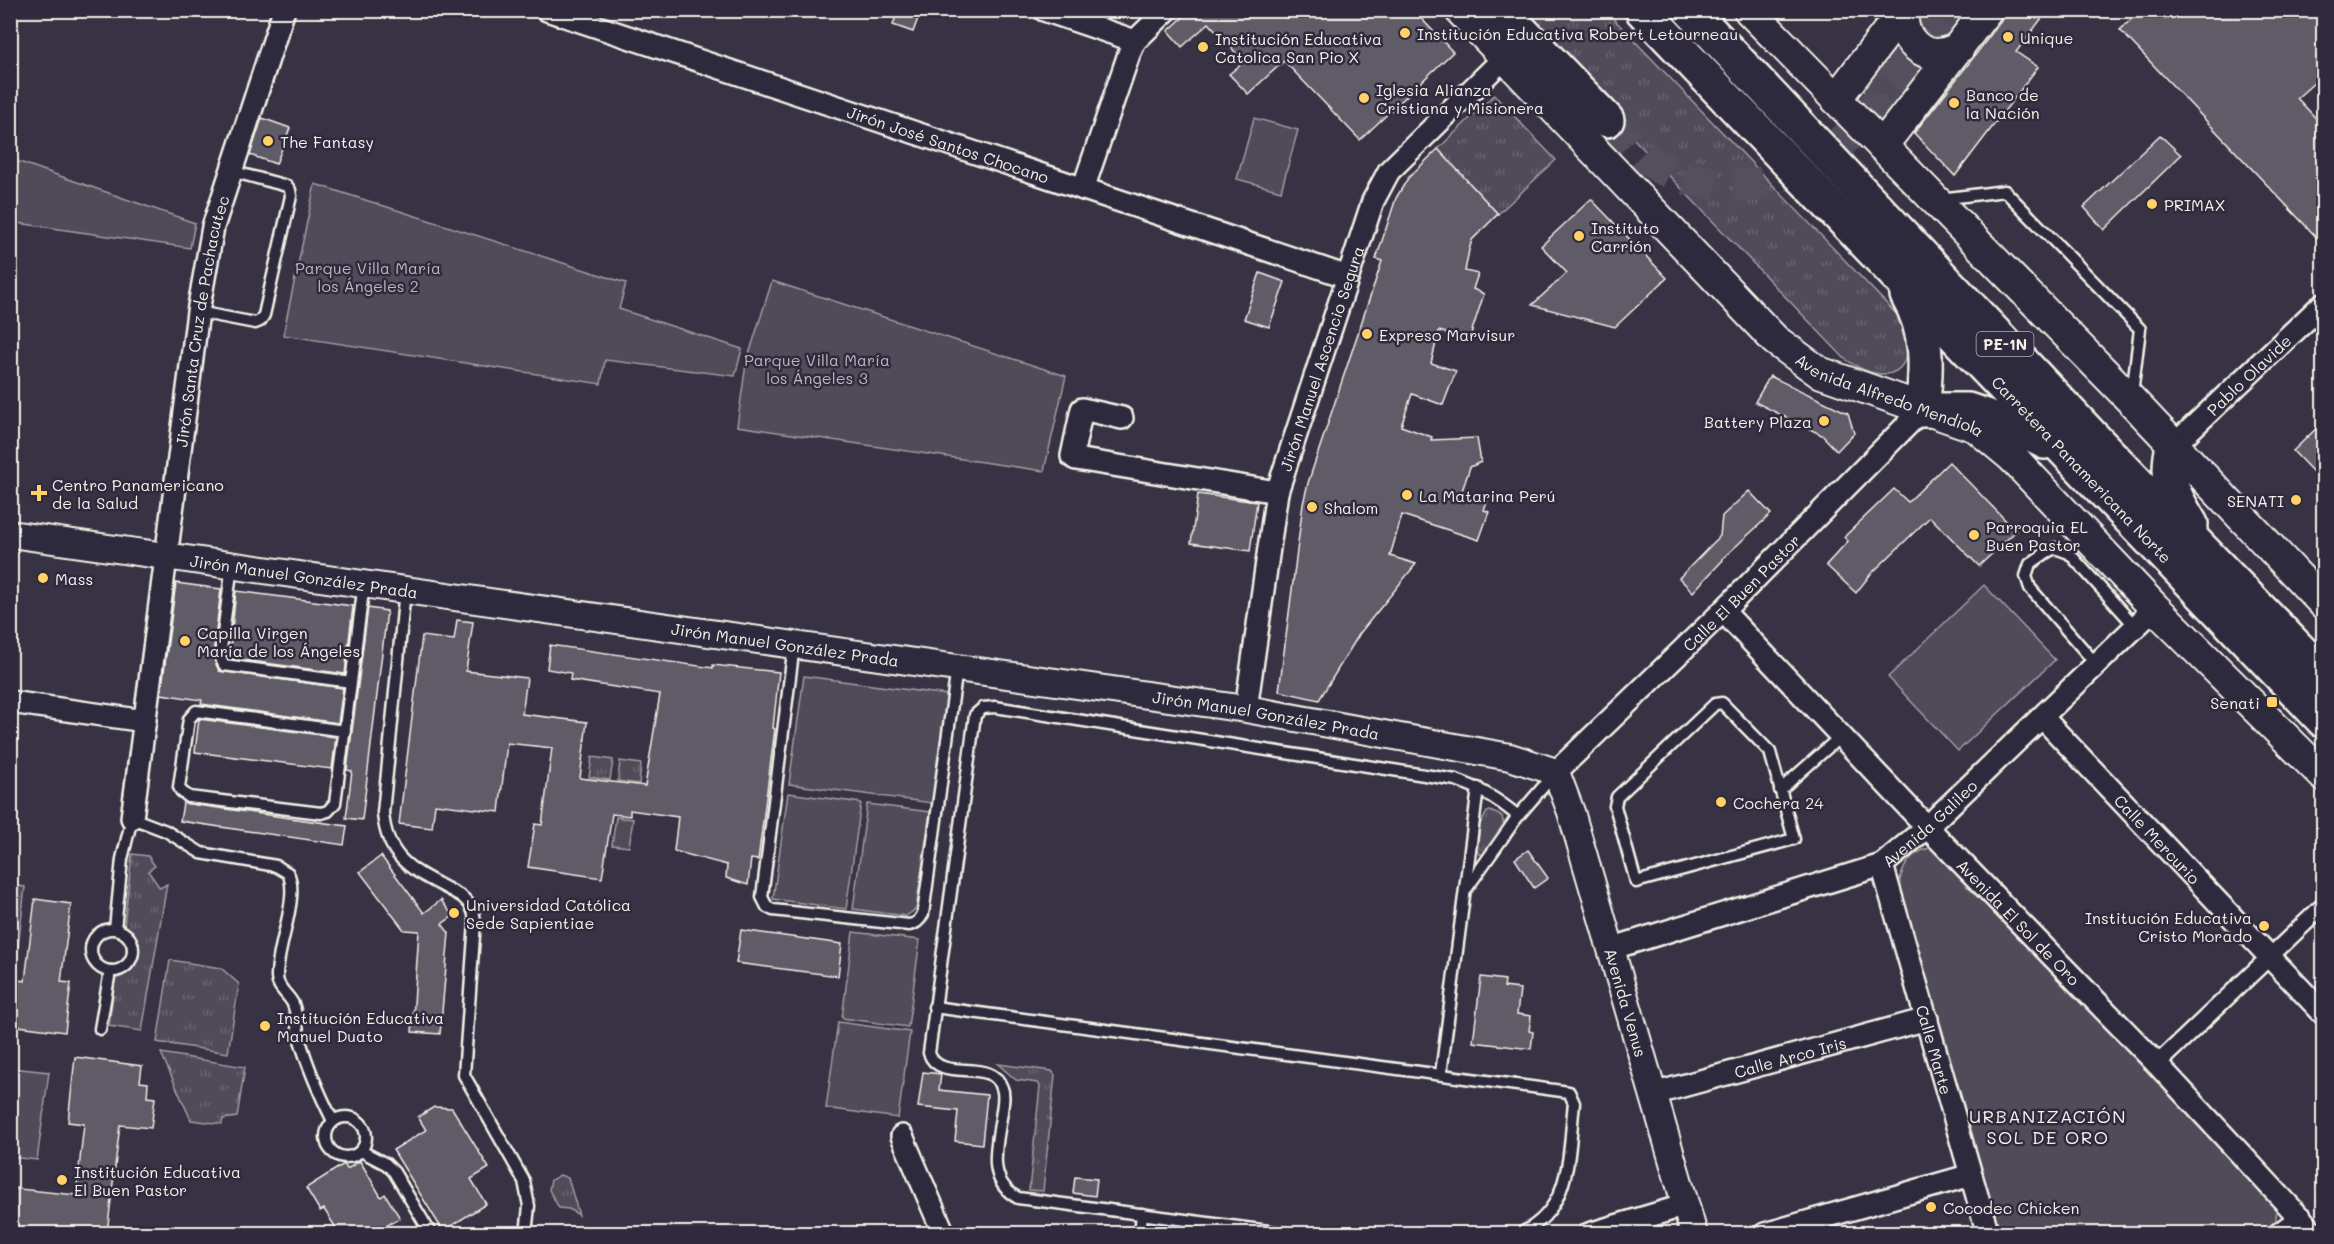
<svg xmlns="http://www.w3.org/2000/svg" width="2334" height="1244" viewBox="0 0 2334 1244" font-family="Mali,sans-serif">
	<defs>
		<pattern id="grass-tufts" width="24" height="20" patternUnits="userSpaceOnUse" patternTransform="scale(1.5)"><rect width="24" height="20" fill="#504b59"/><path d="M3 7l-1-3M5 7V3M7 7l1-3M15 17l-1-3M17 17v-4M19 17l1-3" fill="none" stroke="#6a6571"/></pattern>
		<pattern id="garden-dots" width="8" height="8" patternUnits="userSpaceOnUse" patternTransform="scale(1.5)"><rect width="8" height="8" fill="#504b59"/><path d="M2 2h.1M6 6h.1" fill="none" stroke="#6a6571" stroke-width="1.8" stroke-linecap="round"/></pattern>
	</defs>
	<rect width="100%" height="100%" fill="#373244"/>
	<filter id="ink" filterUnits="userSpaceOnUse"><feTurbulence type="fractalNoise" baseFrequency=".0167" numOctaves="2"/><feDisplacementMap in="SourceGraphic" scale="12" xChannelSelector="R" yChannelSelector="G"/><feConvolveMatrix kernelMatrix="1 2 1 2 8 2 1 2 1" color-interpolation-filters="sRGB"/></filter>
	<g filter="url(#ink)">
		<g fill="url(#grass-tufts)" stroke="#a29ea0" stroke-width="1.5">
			<path d="M1511,11H1606L1902,320C1904,328 1907,336 1908,343C1909,350 1907,356 1904,362C1892,385 1861,370 1845,359Z"/>
			<path d="M1923,11H1975L1945,43L1925,37C1919,27 1915,21 1923,11Z"/>
			<polygon points="1899,41 1932,64 1892,116 1862,89"/>
			<polygon points="1494,95 1556,160 1498,214 1438,149"/>
			<polygon points="592,757 613,760 610,780 589,777"/>
			<polygon points="620,761 641,764 639,784 618,781"/>
			<polygon points="1490,811 1502,816 1504,826 1483,855 1479,854 1477,851 1480,824 1487,812"/>
			<polygon points="616,817 633,819 629,847 612,845"/>
			<path d="M132,854L148,856L155,866L148,871L160,888L167,884L142,1031L109,1026L115,979C142,971 148,943 124,926Z"/>
			<polygon points="170,960 221,968 239,984 228,1053 157,1042"/>
			<polygon points="161,1053 245,1067 237,1117 223,1119 222,1124 191,1120"/>
			<polygon points="998,1064 1052,1071 1055,1075 1043,1191 1029,1190 1040,1086 1038,1083 1016,1080"/>
			<polygon points="560,1175 568,1178 579,1215 569,1209 559,1208 549,1190 551,1180"/>
		</g>
		<g fill="#504b59" stroke="#a29ea0" stroke-width="1.5">
			<polygon points="1254,118 1298,130 1281,191 1237,179"/>
			<polygon points="11,159 195,223 190,248 11,222"/>
			<polygon points="315,184 626,283 619,309 742,349 735,376 605,360 601,384 283,335"/>
			<polygon points="772,281 1066,376 1044,471 737,426 746,364"/>
			<polygon points="1984,585 2055,660 1958,751 1888,677"/>
			<polygon points="804,676 947,695 932,803 789,784"/>
			<polygon points="788,793 861,803 846,909 773,899"/>
			<polygon points="867,804 930,812 916,909 906,916 853,909"/>
			<path d="M1929,848L1939,851L2276,1201C2277,1213 2278,1226 2266,1234L1993,1233L1896,900C1899,877 1904,854 1929,848Z"/>
			<polygon points="853,932 920,940 908,1027 842,1018"/>
			<polygon points="838,1022 910,1032 898,1118 826,1108"/>
			<polygon points="11,1068 49,1072 37,1160 11,1157"/>
		</g>
		<polygon fill="url(#garden-dots)" stroke="#a29ea0" stroke-width="1.5" points="11,885 25,887 16,966 11,966"/>
		<g fill="#5f5c67" stroke="#f4f1e8" stroke-width="1.5">
			<polygon points="898,10 921,10 913,32 893,25"/>
			<polygon points="1191,10 1413,10 1453,52 1360,140 1284,61 1248,94 1229,74 1244,62 1209,23 1182,47 1168,31"/>
			<polygon points="2006,10 2048,10 2016,52 2038,67 1955,176 1914,133 1973,58 2001,21"/>
			<polygon points="2141,10 2324,10 2324,74 2297,98 2324,127 2324,245 2120,30"/>
			<polygon points="262,118 290,128 276,164 250,155"/>
			<polygon points="2160,135 2181,155 2104,230 2084,207"/>
			<polygon points="1438,149 1498,214 1472,240 1469,250 1465,271 1478,274 1473,289 1484,294 1469,340 1439,331 1431,363 1456,371 1443,405 1412,394 1401,426 1432,437 1431,440 1477,438 1481,462 1470,467 1462,491 1488,499 1484,510 1489,512 1479,540 1402,515 1390,556 1416,564 1360,633 1319,700 1279,691 1303,504 1308,483 1382,261 1376,259 1396,198 1408,178"/>
			<polygon points="1591,199 1667,278 1615,327 1532,305 1567,273 1541,246"/>
			<polygon points="1260,273 1285,282 1269,327 1244,319"/>
			<polygon points="1770,376 1848,413 1854,433 1837,451 1822,435 1755,402"/>
			<polygon points="2324,421 2324,465 2315,474 2293,451"/>
			<polygon points="1949,462 2016,531 1979,566 1930,517 1870,575 1856,593 1826,565 1848,541 1844,537 1894,489 1908,502"/>
			<polygon points="1749,491 1771,514 1722,559 1723,560 1693,592 1679,578 1720,536 1722,516"/>
			<polygon points="1198,494 1257,502 1250,551 1191,543"/>
			<polygon points="176,583 221,589 213,656 219,671 343,688 338,723 201,704 202,700 161,694"/>
			<polygon points="236,591 353,606 345,674 229,658"/>
			<polygon points="368,608 387,611 362,820 346,818 352,771 347,770"/>
			<polygon points="457,620 473,622 466,671 527,678 522,714 587,722 580,778 645,786 660,694 570,680 571,673 547,669 550,645 713,668 713,665 779,672 773,728 775,729 758,860 751,859 748,885 726,878 727,865 674,851 678,817 630,810 630,816 612,814 602,878 528,867 535,824 542,825 552,748 507,743 499,812 435,804 432,828 399,824 422,636 454,640"/>
			<polygon points="199,719 336,737 332,769 195,752"/>
			<polygon points="183,803 347,826 344,845 180,821"/>
			<polygon points="1528,850 1548,878 1534,888 1515,859"/>
			<polygon points="381,856 424,913 441,900 453,916 442,924 449,933 440,1034 412,1032 419,931 404,930 360,872"/>
			<polygon points="35,899 71,904 61,982 71,983 65,1032 10,1025 10,979 25,981"/>
			<polygon points="741,930 842,944 838,976 736,963"/>
			<polygon points="1481,977 1505,980 1504,987 1520,989 1517,1014 1531,1016 1529,1031 1533,1032 1531,1049 1473,1042"/>
			<polygon points="75,1057 142,1066 140,1082 148,1083 147,1097 155,1098 151,1128 120,1125 107,1233 69,1233 36,1230 36,1233 10,1233 10,1188 76,1195 84,1124 68,1122"/>
			<polygon points="923,1072 941,1074 939,1090 987,1095 982,1144 955,1141 958,1111 918,1107"/>
			<polygon points="434,1107 452,1108 489,1168 471,1179 486,1204 443,1231 393,1150 426,1130 418,1117"/>
			<polygon points="360,1161 381,1197 385,1194 400,1218 374,1233 339,1233 324,1209 320,1211 306,1188 344,1164 347,1169"/>
			<polygon points="1075,1177 1097,1179 1095,1196 1073,1193"/>
		</g>
		<g fill="none" stroke-linecap="round" stroke-linejoin="round">
			<polyline stroke="#534f5d" stroke-width="33" stroke-dasharray="33 16" stroke-linecap="butt" points="1607,120 1643,156 1661,168 1684,178 1730,186 1759,184 1803,167 1832,151 1863,121 1948,10"/>
			<defs>
				<g id="service">
					<polyline points="1940,199 2005,191 2140,329 2132,394"/>
					<polyline points="198,312 255,323 260,321 264,315 291,196 290,190 287,186 231,171"/>
					<polyline points="232,565 220,657 224,665 351,682"/>
					<path d="M405,590L383,813C387,865 421,873 461,896C471,904 474,910 475,922L464,1075L524,1181L529,1206L526,1234"/>
					<path d="M794,645L762,897L767,907L773,910L909,925C916,924 919,921 923,914L957,668"/>
					<polyline points="2096,664 2030,588 2026,576 2030,564 2047,552 2055,548 2069,553 2135,626"/>
					<polygon points="1722,703 1770,752 1794,839 1636,882 1615,806 1617,797 1715,704"/>
					<polyline points="345,731 196,711 189,719 179,787 181,791 189,797 321,813 328,811 335,803 364,584"/>
					<polyline points="1780,790 1841,736"/>
					<polyline points="1467,888 1518,816 1556,772"/>
					<path d="M115,929L122,859L132,818L166,831L201,853L276,866L288,873C300,897 276,949 277,977C277,988 289,995 293,1004C298,1016 296,1028 300,1040C308,1068 320,1095 333,1121"/>
					<circle cx="112" cy="950" r="21"/>
					<path d="M934,1007L1569,1092L1574,1103C1568,1153 1573,1210 1519,1234"/>
					<polyline points="100,1029 110,971"/>
					<polyline points="1441,1074 1478,788"/>
					<circle cx="346" cy="1137" r="20"/>
					<polyline points="361,1151 386,1164 394,1172 431,1234"/>
					<polyline points="1140,1234 1142,1214"/>
					<path d="M1292,1234L1018,1198C984,1180 998,1142 1002,1111C1003,1103 1005,1095 1002,1088C992,1056 939,1084 929,1053L975,715L983,708L995,707L1456,780C1480,788 1498,799 1518,816"/>
				</g>
				<polyline id="pedestrian" points="2157,1064 2324,905"/>
				<g id="minor">
					<path id="s1" d="M547,10L1348,277"/>
					<polyline points="1044,10 1135,41"/>
					<polyline points="1083,189 1129,54 1135,41 1167,10"/>
					<polyline points="1122,418 1082,409 1072,456 1076,459 1277,492"/>
					<path id="s2" d="M2173,446L2324,303"/>
					<path id="s3" d="M1723,611L1927,827L2157,1064L2315,1234"/>
					<polyline points="10,702 145,721"/>
					<path id="s4" d="M1246,709L1277,492L1373,201L1389,171L1504,58"/>
					<path id="s5" d="M2042,717L2324,1014"/>
					<path id="s6" d="M1556,772L1723,611L1922,410"/>
					<path id="s7" d="M132,818L198,312L213,227L284,10"/>
					<path id="s8" d="M1882,865L1988,1234"/>
					<path id="s9" d="M1610,949L1882,865L1927,827L2155,608"/>
					<path id="s10" d="M1653,1094L1927,1019"/>
					<polyline points="902,1136 944,1234"/>
					<polyline points="1589,1234 1686,1205"/>
					<polyline points="1765,1234 1971,1175"/>
					<polyline points="2279,1234 2301,1218"/>
				</g>
				<g id="tertiary">
					<path id="s11" d="M10,534L1246,709L1510,757L1556,772L1571,812L1694,1234"/>
				</g>
				<g id="secondary">
					<path id="s12" d="M1460,10L1775,340L1819,372L1976,427L2012,457L2155,608L2324,776"/>
					<polyline points="1749,10 2131,400 2324,604"/>
					<path d="M1904,10C1899,31 1914,53 1936,54C1945,54 1951,51 1959,48"/>
					<polyline points="1836,99 1904,10"/>
					<polyline points="1882,146 1987,10"/>
				</g>
				<g id="motorway">
					<polyline points="1501,10 1607,120"/>
					<path id="s13" d="M1642,10L2324,721"/>
					<polyline points="1690,10 2091,435 2324,675"/>
					<path d="M1907,295C1929,332 1927,369 1922,410H1968L2014,426L2045,442"/>
					<path d="M2173,446C2165,481 2173,494 2191,524"/>
				</g>
			</defs>
			<use href="#service" stroke="#f4f1e8" stroke-width="15"/>
			<use href="#pedestrian" stroke="#f4f1e8" stroke-width="20"/>
			<use href="#minor" stroke="#f4f1e8" stroke-width="26"/>
			<use href="#tertiary" stroke="#f4f1e8" stroke-width="30"/>
			<use href="#secondary" stroke="#f4f1e8" stroke-width="34"/>
			<use href="#motorway" stroke="#f4f1e8" stroke-width="38"/>
			<use href="#service" stroke="#2f2a3d" stroke-width="10"/>
			<use href="#pedestrian" stroke="#2f2a3d" stroke-width="15"/>
			<use href="#minor" stroke="#2f2a3d" stroke-width="21"/>
			<use href="#tertiary" stroke="#2f2a3d" stroke-width="26"/>
			<use href="#secondary" stroke="#2f2a3d" stroke-width="30"/>
			<use href="#motorway" stroke="#2f2a3d" stroke-width="33"/>
		</g>
	</g>
	<g fill="#ffd166" stroke="#2f2a3d" stroke-width="2">
		<circle cx="1405" cy="33" r="6"/>
		<circle cx="2008" cy="37" r="6"/>
		<circle cx="1203" cy="47" r="6"/>
		<circle cx="1364" cy="98" r="6"/>
		<circle cx="1954" cy="103" r="6"/>
		<circle cx="268" cy="141" r="6"/>
		<circle cx="2152" cy="204" r="6"/>
		<circle cx="1579" cy="236" r="6"/>
		<circle cx="1367" cy="334" r="6"/>
		<circle cx="1824" cy="421" r="6"/>
		<path d="M36 484h6v6h6v6h-6v6h-6v-6h-6v-6h6z"/>
		<circle cx="1407" cy="495" r="6"/>
		<circle cx="2296" cy="500" r="6"/>
		<circle cx="1312" cy="507" r="6"/>
		<circle cx="1974" cy="535" r="6"/>
		<circle cx="43" cy="578" r="6"/>
		<circle cx="185" cy="641" r="6"/>
		<rect x="2266" y="696" width="12" height="12" rx="3"/>
		<circle cx="1721" cy="802" r="6"/>
		<circle cx="454" cy="913" r="6"/>
		<circle cx="2264" cy="926" r="6"/>
		<circle cx="265" cy="1026" r="6"/>
		<circle cx="62" cy="1180" r="6"/>
		<circle cx="1931" cy="1207" r="6"/>
	</g>
	<g text-anchor="middle" dominant-baseline="central" stroke-width="5" stroke-linejoin="round" paint-order="stroke">
		<rect fill="#2f2a3d" stroke="#b9b5b5" stroke-width="1.5" x="1976.5" y="332" width="57" height="24" rx="4.5"/>
		<g font-size="15" font-weight="bold" fill="#f4f1e8">
			<text x="2005" y="344">PE-1N</text>
		</g>
		<g font-size="16" fill="#f4f1e8" stroke="#2f2a3d" text-anchor="start">
			<text x="1417" y="33">Institución Educativa Robert Letourneau</text>
			<text x="2020" y="37">Unique</text>
			<text x="1215" y="38">Institución Educativa<tspan x="1215" dy="18">Catolica San Pio X</tspan></text>
			<text x="1376" y="89">Iglesia Alianza<tspan x="1376" dy="18">Cristiana y Misionera</tspan></text>
			<text x="1966" y="94">Banco de<tspan x="1966" dy="18">la Nación</tspan></text>
			<text x="280" y="141">The Fantasy</text>
			<text x="2164" y="204">PRIMAX</text>
			<text x="1591" y="227">Instituto<tspan x="1591" dy="18">Carrión</tspan></text>
			<text x="1379" y="334">Expreso Marvisur</text>
			<text x="1812" y="421" text-anchor="end">Battery Plaza</text>
			<text x="52" y="484">Centro Panamericano<tspan x="52" dy="18">de la Salud</tspan></text>
			<text x="1419" y="495">La Matarina Perú</text>
			<text x="2284" y="500" text-anchor="end">SENATI</text>
			<text x="1324" y="507">Shalom</text>
			<text x="1986" y="526">Parroquia EL<tspan x="1986" dy="18">Buen Pastor</tspan></text>
			<text x="55" y="578">Mass</text>
			<text x="197" y="632">Capilla Virgen<tspan x="197" dy="18">María de los Ángeles</tspan></text>
			<text x="2260" y="702" text-anchor="end">Senati</text>
			<text x="1733" y="802">Cochera 24</text>
			<text x="466" y="904">Universidad Católica<tspan x="466" dy="18">Sede Sapientiae</tspan></text>
			<text x="2252" y="917" text-anchor="end">Institución Educativa<tspan x="2252" dy="18">Cristo Morado</tspan></text>
			<text x="277" y="1017">Institución Educativa<tspan x="277" dy="18">Manuel Duato</tspan></text>
			<text x="74" y="1171">Institución Educativa<tspan x="74" dy="18">El Buen Pastor</tspan></text>
			<text x="1943" y="1207">Cocodec Chicken</text>
		</g>
		<g font-size="16" fill="#f4f1e8" stroke="#2f2a3d">
			<text stroke="none"><textPath href="#s1" startOffset="423">Jirón José Santos Chocano</textPath></text>
			<text stroke="none"><textPath href="#s7" startOffset="502">Jirón Santa Cruz de Pachacutec</textPath></text>
			<text stroke="none"><textPath href="#s4" startOffset="360">Jirón Manuel Ascencio Segura</textPath></text>
			<text stroke="none"><textPath href="#s2" startOffset="104">Pablo Olavide</textPath></text>
			<text stroke="none"><textPath href="#s12" startOffset="585">Avenida Alfredo Mendiola</textPath></text>
			<text stroke="none"><textPath href="#s13" startOffset="636">Carretera Panamericana Norte</textPath></text>
			<text stroke="none"><textPath href="#s11" startOffset="297">Jirón Manuel González Prada</textPath></text>
			<text stroke="none"><textPath href="#s6" startOffset="258">Calle El Buen Pastor</textPath></text>
			<text stroke="none"><textPath href="#s11" startOffset="783">Jirón Manuel González Prada</textPath></text>
			<text stroke="none"><textPath href="#s11" startOffset="1269">Jirón Manuel González Prada</textPath></text>
			<text stroke="none"><textPath href="#s9" startOffset="348">Avenida Galileo</textPath></text>
			<text stroke="none"><textPath href="#s5" startOffset="168">Calle Mercurio</textPath></text>
			<text stroke="none"><textPath href="#s3" startOffset="429">Avenida El Sol de Oro</textPath></text>
			<text stroke="none"><textPath href="#s11" startOffset="1806">Avenida Venus</textPath></text>
			<text stroke="none"><textPath href="#s8" startOffset="192">Calle Marte</textPath></text>
			<text stroke="none"><textPath href="#s10" startOffset="142">Calle Arco Iris</textPath></text>
		</g>
		<g font-size="16" fill="#bbb7b6" stroke="#2f2a3d">
			<text x="368" y="267">Parque Villa María<tspan x="368" dy="18">los Ángeles 2</tspan></text>
			<text x="817" y="359">Parque Villa María<tspan x="817" dy="18">los Ángeles 3</tspan></text>
		</g>
		<g font-size="18" letter-spacing="1.5" fill="#f4f1e8" stroke="#2f2a3d">
			<text x="2048" y="1116">URBANIZACIÓN<tspan x="2048" dy="21">SOL DE ORO</tspan></text>
		</g>
	</g>
	<rect width="2334" height="1244" fill="none" stroke="#2f2a3d" stroke-width="36"/>
	<rect x="18" y="18" width="2298" height="1208" fill="none" stroke="#f4f1e8" stroke-width="2" filter="url(#ink)"/>
</svg>
